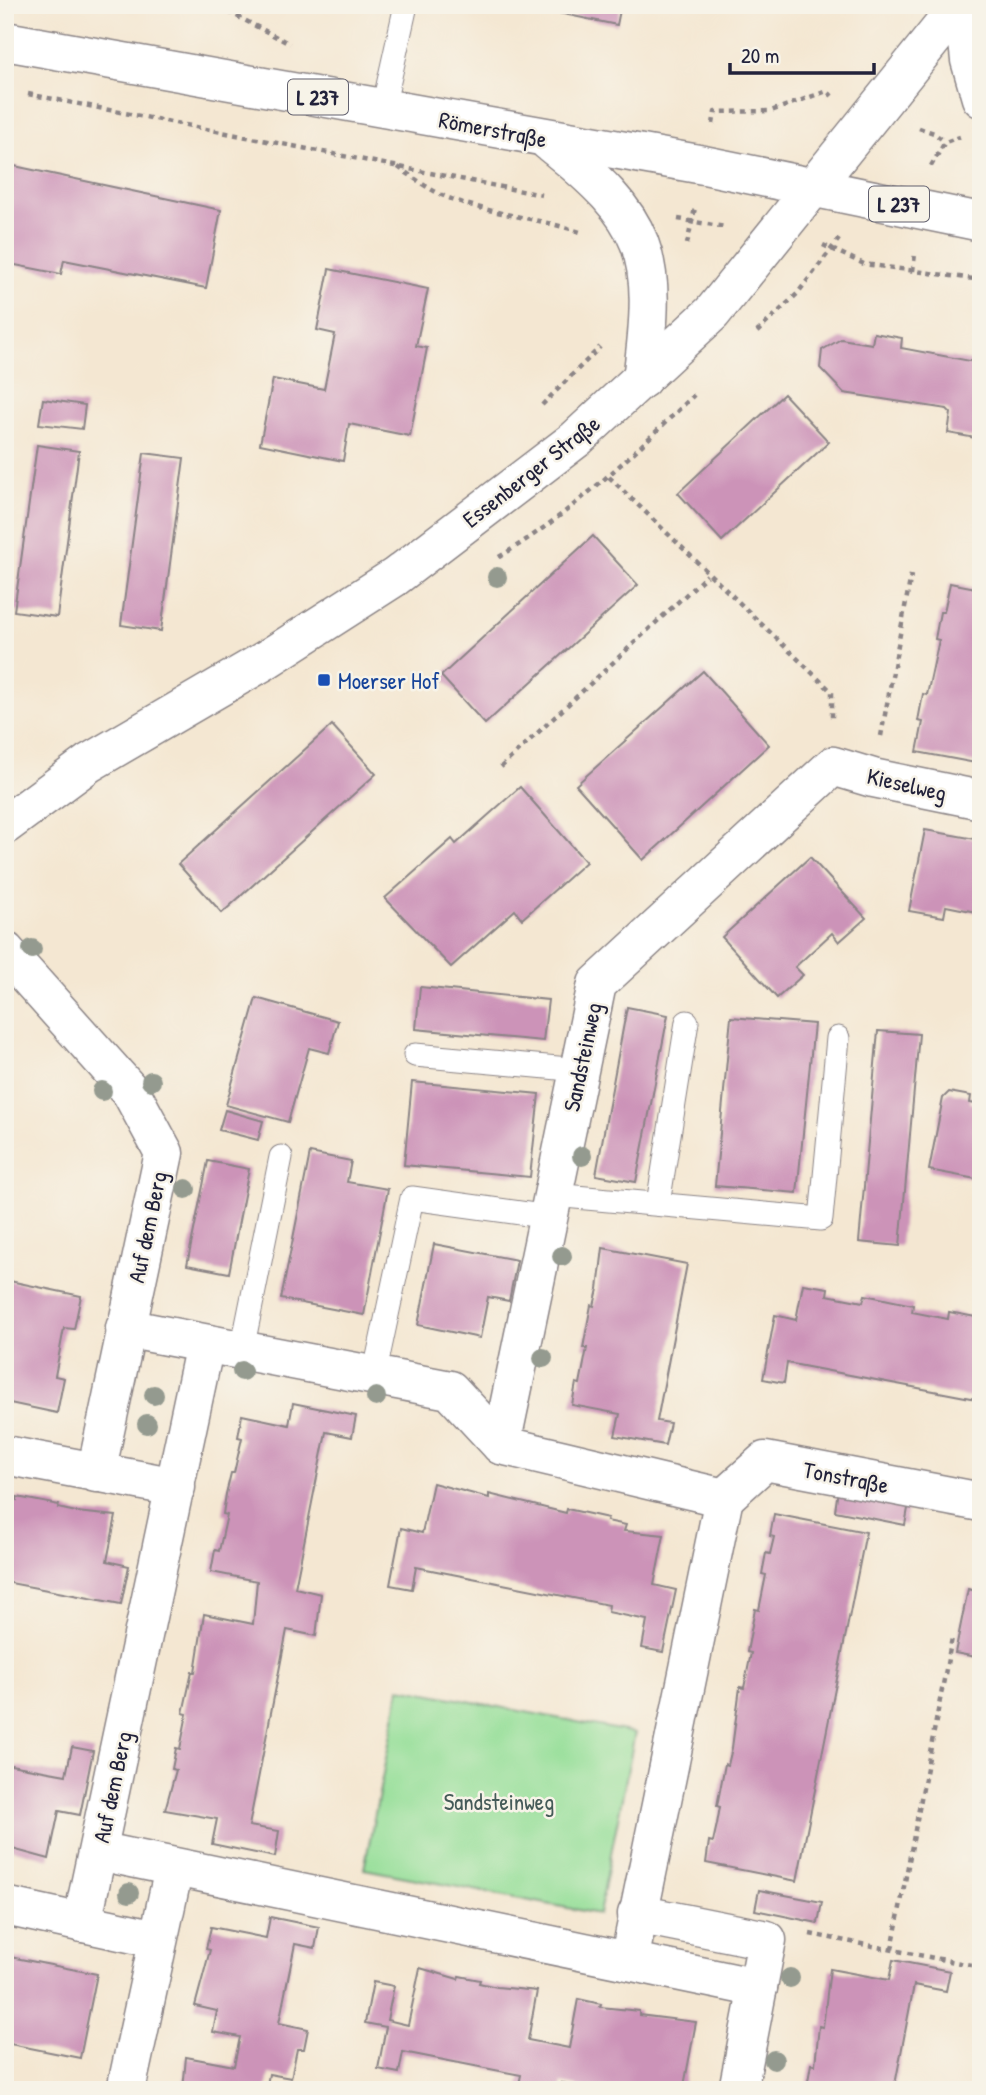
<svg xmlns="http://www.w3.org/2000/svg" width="986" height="2095" viewBox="0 0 986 2095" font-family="'Patrick Hand',sans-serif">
	<rect width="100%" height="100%" fill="#f7f3e8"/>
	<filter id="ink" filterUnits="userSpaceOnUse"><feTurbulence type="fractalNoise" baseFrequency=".0143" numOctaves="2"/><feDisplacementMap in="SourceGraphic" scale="14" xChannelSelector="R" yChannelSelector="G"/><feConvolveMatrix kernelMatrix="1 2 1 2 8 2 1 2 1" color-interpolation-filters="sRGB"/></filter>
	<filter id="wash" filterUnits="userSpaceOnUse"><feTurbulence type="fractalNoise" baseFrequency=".00686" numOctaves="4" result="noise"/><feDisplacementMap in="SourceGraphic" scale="28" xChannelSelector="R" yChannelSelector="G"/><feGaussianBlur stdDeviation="1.57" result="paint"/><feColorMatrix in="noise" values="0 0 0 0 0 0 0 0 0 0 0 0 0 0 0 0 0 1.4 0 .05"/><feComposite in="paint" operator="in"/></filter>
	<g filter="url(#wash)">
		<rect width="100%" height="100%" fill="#f4e7d2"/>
		<polygon fill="#97df9a" stroke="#5c806a" stroke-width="2" points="400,1688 635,1733 599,1914 364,1869"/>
		<g id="blocks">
			<g fill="#cc93b8">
				<polygon points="520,5 621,5 617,25"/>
				<polygon points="5,164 221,210 206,288 64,260 61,274 5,263"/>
				<polygon points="329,269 428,289 416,346 427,348 410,436 349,424 343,461 260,444 273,379 324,389 335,334 317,330"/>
				<polygon points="874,333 902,338 901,348 981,363 981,439 948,433 951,413 947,409 844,393 820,368 822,350 841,339 872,344"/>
				<polygon points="784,394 829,442 722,541 678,493"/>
				<polygon points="43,399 85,405 82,429 39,424"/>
				<polygon points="37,445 79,451 57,617 14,611"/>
				<polygon points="144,453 184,458 161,631 121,625"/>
				<polygon points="593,536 638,585 485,724 441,676"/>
				<polygon points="950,583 981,589 981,764 917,752 923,722 918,721 923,694 927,695 939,640 935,639 940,612 944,612"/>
				<polygon points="703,671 769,745 643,860 576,785"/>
				<polygon points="332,725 376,774 222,913 178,864"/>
				<polygon points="520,787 586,862 522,919 515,910 451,967 385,898 452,839 456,844"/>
				<polygon points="925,830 981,840 981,913 946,906 944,917 909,911"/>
				<polygon points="810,857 866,918 839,942 832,933 795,967 803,975 777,998 722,937"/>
				<polygon points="420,987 548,1000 543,1041 416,1029"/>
				<polygon points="256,998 338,1021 329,1053 309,1048 288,1122 226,1105"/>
				<polygon points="627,1007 668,1015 636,1182 596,1175"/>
				<polygon points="731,1017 814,1024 797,1193 715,1186"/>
				<polygon points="878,1031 919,1034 900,1246 859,1242"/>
				<polygon points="412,1082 539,1094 530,1177 404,1165"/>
				<polygon points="949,1092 971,1096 970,1103 981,1105 981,1180 929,1170 943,1098"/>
				<polygon points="225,1110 263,1121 258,1140 219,1130"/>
				<polygon points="310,1153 351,1161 347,1182 388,1189 364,1315 281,1299"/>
				<polygon points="208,1161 249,1169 229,1273 187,1265"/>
				<polygon points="434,1244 517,1260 509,1301 488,1297 480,1338 418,1325"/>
				<polygon points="603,1248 687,1264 657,1421 670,1423 665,1445 615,1436 620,1414 572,1405 576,1383 580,1384 587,1348 583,1348 591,1305 594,1306 598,1289"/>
				<polygon points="5,1280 81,1296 74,1329 64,1328 55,1376 64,1378 57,1413 5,1402"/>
				<polygon points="803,1284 828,1288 827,1295 863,1302 865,1295 913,1305 912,1312 948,1319 949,1312 981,1318 981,1400 787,1363 784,1383 763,1379 775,1315 796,1320"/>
				<polygon points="293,1403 356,1416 352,1437 326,1432 295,1588 321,1594 316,1636 287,1630 249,1826 279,1831 275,1857 212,1844 217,1819 165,1810 176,1770 172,1769 176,1748 180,1749 187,1714 183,1713 192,1672 195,1672 204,1614 253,1624 257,1581 211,1572 215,1550 219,1551 227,1515 223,1514 226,1494 231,1473 234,1473 242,1438 238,1437 242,1415 289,1425"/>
				<polygon points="433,1483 489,1498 489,1494 566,1513 567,1509 608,1518 607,1521 626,1525 624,1531 664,1535 654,1585 676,1590 663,1652 642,1648 647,1620 608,1612 609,1605 416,1567 412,1589 390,1585 401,1528 422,1533"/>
				<polygon points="838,1490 909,1503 905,1525 835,1511"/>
				<polygon points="17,1497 59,1505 58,1508 76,1512 116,1516 107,1561 129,1566 121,1604 5,1582 5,1498 17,1500"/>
				<polygon points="774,1514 866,1532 797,1881 706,1863 709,1841 713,1842 717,1824 720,1807 717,1806 725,1764 728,1765 732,1748 740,1687 744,1688 751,1653 747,1652 755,1609 759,1610 766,1575 762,1574 766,1553 770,1554 774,1537 770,1536"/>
				<polygon points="968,1589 981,1592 981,1635 976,1657 955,1653"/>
				<polygon points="72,1747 93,1751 80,1815 59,1811 49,1859 5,1847 5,1764 66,1775"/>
				<polygon points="759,1890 822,1902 818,1923 755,1910"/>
				<polygon points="270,1917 319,1927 315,1948 295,1944 279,2023 308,2029 304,2049 297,2049 291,2078 269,2074 266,2090 183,2090 186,2057 234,2066 240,2037 213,2032 217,2011 195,2006 210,1950 206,1949 211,1927 266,1938"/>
				<polygon points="5,1956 97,1974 80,2058 5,2043"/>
				<polygon points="893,1960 950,1971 946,1991 914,1985 894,2090 824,2090 807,2087 811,2064 815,2065 819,2026 823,2027 830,1969 889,1980"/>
				<polygon points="420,1968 458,1979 459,1976 480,1980 479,1983 497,1987 537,1991 528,2040 569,2048 578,1999 601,2004 600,2007 639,2011 639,2015 696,2022 684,2086 696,2090 596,2090 562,2083 560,2090 521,2090 518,2089 521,2075 403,2052 399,2073 378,2069 386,2027 365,2023 373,1982 394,1986 387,2020 408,2025"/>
			</g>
		</g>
	</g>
	<g filter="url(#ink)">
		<use href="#blocks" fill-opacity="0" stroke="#8b8486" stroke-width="2"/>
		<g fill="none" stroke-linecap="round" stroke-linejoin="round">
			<defs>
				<g id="service">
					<polyline points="383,108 406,5"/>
					<polyline points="415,1055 580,1070"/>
					<polyline points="553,1195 821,1219 838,1038"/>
					<polyline points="658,1204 687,1022"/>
					<polyline points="242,1350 281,1157"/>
					<polyline points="374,1376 412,1198 549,1217"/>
				</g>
				<g id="minor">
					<polyline points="5,951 131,1092 164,1153 96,1473"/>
					<polyline points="125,1328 450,1390 501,1445 724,1498"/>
					<polyline points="501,1445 597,984 833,766 873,778 981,800"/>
					<polyline points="5,1455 176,1487"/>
					<polyline points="724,1498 765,1461 981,1502"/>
					<polyline points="98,1851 758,1988"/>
					<polyline points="5,1906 157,1939"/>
					<polyline points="637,1914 767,1940 738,2090"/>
					<polyline points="82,1923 205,1344"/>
					<polyline points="629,1961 724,1498"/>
					<polyline points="126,2090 174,1868"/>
				</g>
				<polyline id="tertiary" points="5,825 89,763 264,661 395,577 576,439 712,313 960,5"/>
				<g id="primary">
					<polyline points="964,5 970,60 981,98"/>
					<polyline points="5,41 704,165 981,222"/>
					<path d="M548,141C649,221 659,253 642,379"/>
				</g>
			</defs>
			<use href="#service" stroke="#8b8486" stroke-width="25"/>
			<use href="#minor" stroke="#8b8486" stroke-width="41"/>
			<use href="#tertiary" stroke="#8b8486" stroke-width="41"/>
			<use href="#primary" stroke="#8b8486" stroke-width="41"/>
			<g stroke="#8b8486" stroke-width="4.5" stroke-dasharray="5 5" stroke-linecap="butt">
				<polyline points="209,5 229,12 290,44"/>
				<polyline points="28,94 542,195"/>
				<polyline points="713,124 715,112 771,111 827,91 832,96"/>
				<polyline points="919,128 934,133 945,142"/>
				<polyline points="931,166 945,142 960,137"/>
				<path d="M398,167C413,177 428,189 444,196C487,214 535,217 580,232"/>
				<polyline points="678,219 725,227"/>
				<polyline points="687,244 695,208"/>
				<polyline points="823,245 864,264 981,280"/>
				<polyline points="913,271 915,254"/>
				<polyline points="757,332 797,294 839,239"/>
				<polyline points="542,405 600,347"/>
				<polyline points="609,477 832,692 832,722"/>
				<path d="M499,557C573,513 633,454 694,395"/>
				<polyline points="881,736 911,575"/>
				<polyline points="501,767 707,575"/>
				<polyline points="810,1934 981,1967"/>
				<polyline points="892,1949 952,1638"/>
			</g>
			<use href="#service" stroke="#fff" stroke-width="23"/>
			<use href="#minor" stroke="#fff" stroke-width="38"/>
			<use href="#tertiary" stroke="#fff" stroke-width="38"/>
			<use href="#primary" stroke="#fff" stroke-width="38"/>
		</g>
		<g fill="#949a8f">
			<circle cx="497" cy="577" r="10"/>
			<circle cx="32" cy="949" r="10"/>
			<circle cx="151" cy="1081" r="10"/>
			<circle cx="102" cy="1091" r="10"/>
			<circle cx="582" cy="1156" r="10"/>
			<circle cx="186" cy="1189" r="10"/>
			<circle cx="562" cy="1256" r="10"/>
			<circle cx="543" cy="1358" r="10"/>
			<circle cx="242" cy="1371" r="10"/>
			<circle cx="154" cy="1395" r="10"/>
			<circle cx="376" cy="1397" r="10"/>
			<circle cx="147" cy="1424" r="10"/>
			<circle cx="129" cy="1893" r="10"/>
			<circle cx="790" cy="1978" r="10"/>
			<circle cx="774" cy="2060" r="10"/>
		</g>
	</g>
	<rect fill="#1a4fb4" stroke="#f7f3e8" stroke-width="2.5" x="317" y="673" width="14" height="14" rx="3.5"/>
	<g text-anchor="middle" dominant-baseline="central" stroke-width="5" stroke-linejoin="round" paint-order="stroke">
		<g fill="#f7f3e8" stroke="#62616f" stroke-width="2">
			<rect x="288" y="79.5" width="60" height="35" rx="5"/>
			<rect x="869" y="186.5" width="60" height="35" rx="5"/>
		</g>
		<g font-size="21" font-weight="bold" fill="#22223b">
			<text x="318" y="97">L 237</text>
			<text x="899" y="204">L 237</text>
		</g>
		<g font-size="23" fill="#22223b" stroke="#f7f3e8">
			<text transform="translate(493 129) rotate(11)">Römerstraße</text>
			<text transform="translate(531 471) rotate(-38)">Essenberger Straße</text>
			<text transform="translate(907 784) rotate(13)">Kieselweg</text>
			<text transform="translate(582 1057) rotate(-78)">Sandsteinweg</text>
			<text transform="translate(147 1227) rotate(-78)">Auf dem Berg</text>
			<text transform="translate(846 1477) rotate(11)">Tonstraße</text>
			<text transform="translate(112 1787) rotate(-78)">Auf dem Berg</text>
		</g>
		<g font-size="23" fill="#164399" stroke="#f7f3e8" text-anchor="start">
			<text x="338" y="680">Moerser Hof</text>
		</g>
		<g font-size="23" fill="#455b58" stroke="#f7f3e8">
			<text x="499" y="1801">Sandsteinweg</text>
		</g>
	</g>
	<rect width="986" height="2095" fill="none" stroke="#f7f3e8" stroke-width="28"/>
	<path d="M730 63v10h144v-10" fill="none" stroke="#22223b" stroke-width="3.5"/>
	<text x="741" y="63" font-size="21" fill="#22223b" stroke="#f7f3e8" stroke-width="5" paint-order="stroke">20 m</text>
</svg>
